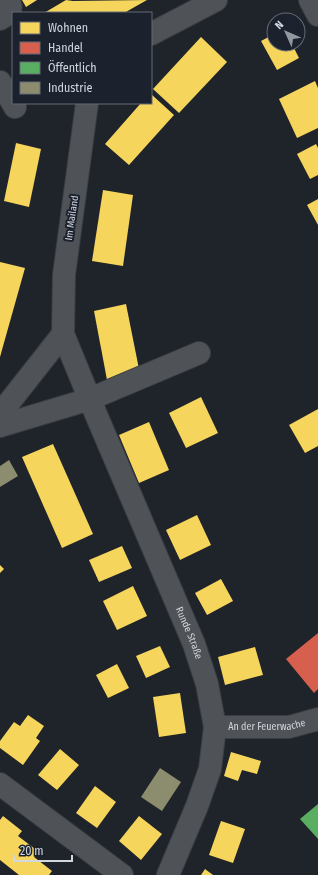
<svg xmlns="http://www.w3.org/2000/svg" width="318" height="875" viewBox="0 0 318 875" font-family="'Fira Sans Condensed',sans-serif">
	<rect width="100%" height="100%" fill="#1f232a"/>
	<g fill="#f6d55c">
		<polygon points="22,0 37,0 26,7"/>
		<polygon points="66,0 73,1 147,0 124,13 44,13"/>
		<polygon points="274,34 274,44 292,44 299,58 277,70 261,41"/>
		<polygon points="201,37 227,62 179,113 153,89"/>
		<polygon points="315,81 318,88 318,128 297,138 279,99"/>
		<polygon points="151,94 174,115 129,165 105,144 141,103 151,103"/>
		<polygon points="16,143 41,149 29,207 4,201"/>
		<polygon points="316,144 318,148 318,175 310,179 297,154"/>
		<polygon points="103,190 133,195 123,266 92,261"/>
		<polygon points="318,199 318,225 307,205"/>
		<polygon points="0,262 25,268 0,357"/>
		<polygon points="126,304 140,374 107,380 94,311"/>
		<polygon points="201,397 218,433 186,448 169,413"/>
		<polygon points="318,409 318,446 305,453 289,425"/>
		<polygon points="149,422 169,470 139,483 119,435"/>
		<polygon points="53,444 93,534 62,548 22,457"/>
		<polygon points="197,515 211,545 180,560 166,530"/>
		<polygon points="122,546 132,568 99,582 89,560"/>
		<polygon points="0,565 4,569 0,573"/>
		<polygon points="221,579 233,601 207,615 195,593"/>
		<polygon points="133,586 147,616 117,630 103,601"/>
		<polygon points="160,646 170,667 146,678 136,656"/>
		<polygon points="255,647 263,675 225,685 218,657"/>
		<polygon points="117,664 129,688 108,698 96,675"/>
		<polygon points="180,693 186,733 159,737 153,697"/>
		<polygon points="28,715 44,726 36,738 40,741 23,765 0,748 0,741 14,722 20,726"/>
		<polygon points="60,749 79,765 57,790 38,775"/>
		<polygon points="231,752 261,761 257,774 242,770 238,781 224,776"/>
		<polygon points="95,786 116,802 97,828 76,813"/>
		<polygon points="3,816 22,831 18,836 39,852 34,857 52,871 49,875 19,875 0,860 0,820"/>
		<polygon points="139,816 162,834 141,860 119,841"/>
		<polygon points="221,821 245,829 233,863 209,855"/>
		<polygon points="205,869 213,875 201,875"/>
	</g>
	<polygon fill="#d6604d" points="318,633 318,689 314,693 286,659"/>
	<polygon fill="#5aae61" points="318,804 318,839 300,819"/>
	<g fill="#8c8c6e">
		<polygon points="9,460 18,476 0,487 0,466"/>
		<polygon points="160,768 181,782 162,811 141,797"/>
	</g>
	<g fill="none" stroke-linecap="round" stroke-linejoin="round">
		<defs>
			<g id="minor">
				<polyline points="310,0 318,15"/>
				<path d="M0,19C9,14 14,10 8,0"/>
				<polyline points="151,34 216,0"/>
				<polyline points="0,82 15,107"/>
				<path id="s1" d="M87,103L64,275L63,334L95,412L194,644L207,684L215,727L210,769L197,806L168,875"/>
				<polyline points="0,414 63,334"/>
				<polyline points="0,426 90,399 199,353"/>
				<path id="s2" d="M215,727H289L318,719"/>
				<polyline points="0,784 122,875"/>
			</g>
		</defs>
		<use href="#minor" stroke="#3a3d43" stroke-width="24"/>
		<use href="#minor" stroke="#4f5358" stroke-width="22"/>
	</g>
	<g text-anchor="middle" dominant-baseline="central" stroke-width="4" stroke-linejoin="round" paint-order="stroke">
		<g font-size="10" fill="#d1d6df" stroke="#1b222e">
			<text transform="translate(72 218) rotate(-82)">Im Mailand</text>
			<text stroke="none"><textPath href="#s1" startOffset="557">Runde Straße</textPath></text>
			<text stroke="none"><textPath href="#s2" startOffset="52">An der Feuerwache</textPath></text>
		</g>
	</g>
	<rect x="12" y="12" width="140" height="92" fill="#1b222e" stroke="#646a75"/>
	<rect x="20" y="22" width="20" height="12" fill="#f6d55c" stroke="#646a75"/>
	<text x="48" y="32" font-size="12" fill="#d1d6df">Wohnen</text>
	<rect x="20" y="42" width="20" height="12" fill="#d6604d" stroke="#646a75"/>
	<text x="48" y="52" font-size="12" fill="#d1d6df">Handel</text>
	<rect x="20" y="62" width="20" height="12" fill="#5aae61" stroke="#646a75"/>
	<text x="48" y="72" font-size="12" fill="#d1d6df">Öffentlich</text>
	<rect x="20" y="82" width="20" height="12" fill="#8c8c6e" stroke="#646a75"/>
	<text x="48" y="92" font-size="12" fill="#d1d6df">Industrie</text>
	<g transform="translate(286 32) rotate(315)"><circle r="19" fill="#1b222e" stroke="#646a75"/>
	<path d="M0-3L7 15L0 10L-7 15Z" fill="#9397a0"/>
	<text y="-6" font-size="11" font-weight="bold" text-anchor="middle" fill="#d1d6df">N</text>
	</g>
	<path d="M14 855v6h58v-6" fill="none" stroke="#d1d6df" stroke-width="2"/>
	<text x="20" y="855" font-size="12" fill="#d1d6df" stroke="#1b222e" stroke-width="3" paint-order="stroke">20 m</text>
</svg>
